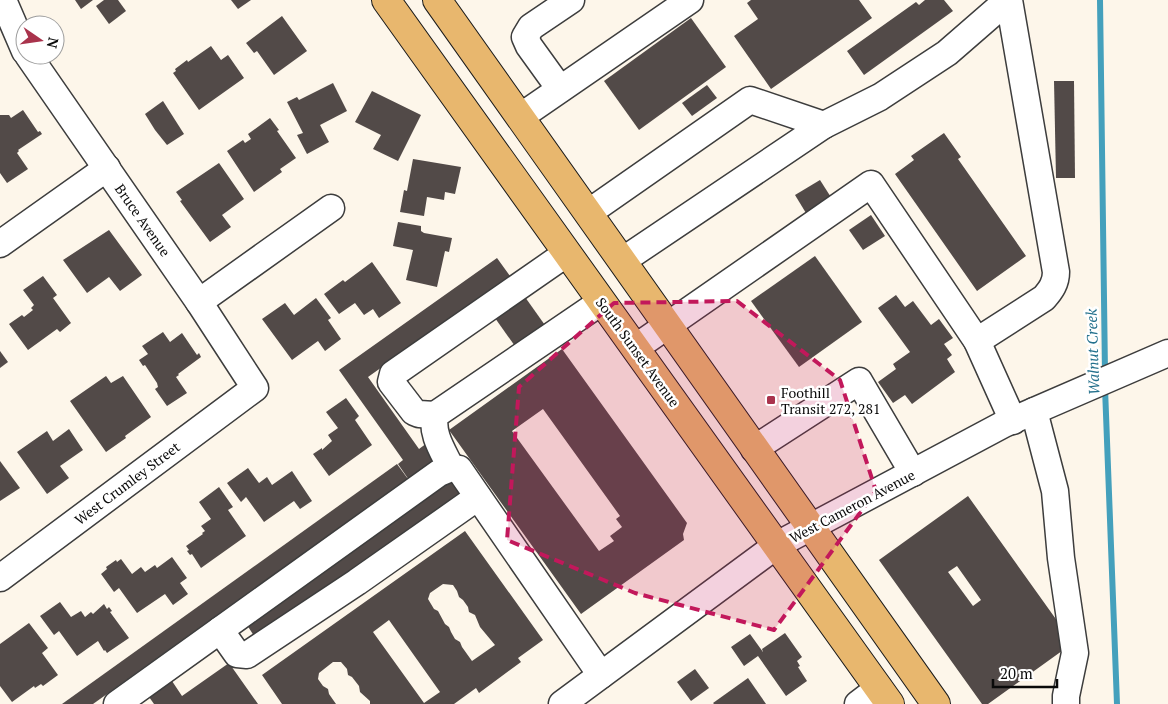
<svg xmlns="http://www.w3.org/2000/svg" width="1168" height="704" viewBox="0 0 1168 704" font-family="'PT Serif',serif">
	<rect width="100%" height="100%" fill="#fdf6ea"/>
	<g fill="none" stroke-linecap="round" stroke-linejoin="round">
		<g stroke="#44a0bc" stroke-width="6">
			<polyline points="1100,0 1105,373"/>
			<polyline points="1105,388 1117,704"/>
		</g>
	</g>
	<g fill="#524a48" fill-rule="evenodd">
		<polygon points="75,0 93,0 81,9"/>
		<polygon points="104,0 118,0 126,11 109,24 96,6"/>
		<polygon points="231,0 251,0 238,9"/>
		<polygon points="751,0 859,0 872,18 771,89 734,36 758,19 747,3"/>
		<polygon points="925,0 944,0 953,11 864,75 847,51 916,2 919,5"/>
		<polygon points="282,16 307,51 274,75 257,51 254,53 246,43"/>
		<polygon points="691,18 726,67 639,130 604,81"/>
		<polygon points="211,46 221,60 228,55 244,78 199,110 173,73 176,71 175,69 187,60 188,62"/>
		<polygon points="1054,81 1074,81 1075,178 1056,178"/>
		<polygon points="333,83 347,111 320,125 329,142 307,154 297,135 303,133 287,102 297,97 299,100"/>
		<polygon points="707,85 717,98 692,116 682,103"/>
		<polygon points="372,91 421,115 398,161 373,149 381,135 355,122"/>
		<polygon points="163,101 184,134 167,145 155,130 145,114"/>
		<polygon points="23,110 38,132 40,131 42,134 18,150 19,151 17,153 28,169 7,183 0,173 0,115 9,115 11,118"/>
		<polygon points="270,118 279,130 277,131 296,158 280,169 282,172 254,192 227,151 243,140 245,143 251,139 248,134"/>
		<polygon points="944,133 961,157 958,159 1026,256 977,291 895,174 914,160 911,156"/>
		<polygon points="413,159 461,167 455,194 445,192 444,200 427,197 424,216 400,212 404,190 407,191"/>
		<polygon points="219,163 244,199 222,215 231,227 210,242 180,201 182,200 176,192"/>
		<polygon points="820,180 834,202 809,218 795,195"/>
		<polygon points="871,215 885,236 863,250 849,230"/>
		<polygon points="398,222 421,226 421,231 424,233 452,238 449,252 445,251 437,287 406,280 413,250 393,246"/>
		<polygon points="109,230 142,275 120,291 109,277 87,293 63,260"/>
		<polygon points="815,256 862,322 799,367 751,301"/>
		<polygon points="497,258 510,276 368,377 419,449 427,443 438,459 409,480 398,464 403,460 339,370"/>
		<polygon points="372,262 401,303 379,318 373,309 364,315 355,303 339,314 324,294 343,280 345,282"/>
		<polygon points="43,276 57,295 53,298 71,323 60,332 57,329 28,350 9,324 22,315 24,317 33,310 31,308 34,305 23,290"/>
		<polygon points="896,295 905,307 913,301 931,325 939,319 953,338 944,344 952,355 947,359 955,372 912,404 905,395 893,403 878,382 896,369 893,364 910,352 878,308"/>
		<polygon points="525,297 547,328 517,349 495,318"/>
		<polygon points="316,298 331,318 328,320 341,339 325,351 318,341 292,360 262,319 285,303 294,315"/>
		<polygon points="163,332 170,342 182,333 197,355 199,353 201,357 178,374 179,375 176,377 187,393 167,406 155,389 158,387 157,383 145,365 143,366 139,360 148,354 142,346"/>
		<path d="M562,349L687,523L683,534L684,540L581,614L449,430ZM543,409L620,516L616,519L622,527L610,536L614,541L599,551L512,431Z"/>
		<polygon points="0,351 8,362 0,368"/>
		<polygon points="106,376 111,383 123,376 151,417 125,436 126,438 106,452 70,401"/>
		<polygon points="346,398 359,416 355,420 372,445 329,476 313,454 322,448 322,450 332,441 328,435 338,428 326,412"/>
		<polygon points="69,429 83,450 60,466 69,478 47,494 17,452 47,431 53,441"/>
		<polygon points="0,461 20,488 0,501"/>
		<polygon points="397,464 408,479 93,704 62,704"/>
		<polygon points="248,468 259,483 267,477 272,485 292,471 312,501 300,509 294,501 264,522 246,497 241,502 227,483"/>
		<polygon points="451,479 463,496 258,642 247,625"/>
		<polygon points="219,487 233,507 228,510 246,536 201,568 192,554 190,555 187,551 189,550 186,546 203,534 202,533 205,531 201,526 211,519 199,502"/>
		<path d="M968,496L1073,643L988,704H982L879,560ZM957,566L981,600L973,606L948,572Z"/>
		<path d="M465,531L543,640L518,658L521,662L479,693L476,688L454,704H370V701L360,692L359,686L352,677L348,675L347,669L341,662H333L319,673L318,679L323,686L328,689L329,694L336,704H282L262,675ZM443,584L453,585L457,591L459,597L463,600L468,607L469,612L475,615L480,627L495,645L472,661L462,647L460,642L455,639L451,632L449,627L445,624L438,611L434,609L428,599L430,593ZM389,620L440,692L424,703L373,632Z"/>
		<polygon points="172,557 187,578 180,583 188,594 173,605 165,594 137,613 119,588 114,592 101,574 107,569 106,567 116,560 117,562 121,559 132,574 141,567 145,572 155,565 157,568"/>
		<polygon points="60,602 71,617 81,611 85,617 91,612 93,614 104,604 107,609 109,607 112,611 110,612 129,638 107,653 105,650 104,651 98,641 77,656 59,631 54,635 40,616"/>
		<polygon points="29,623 48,648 42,653 58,675 43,686 41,684 35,688 34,686 12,702 0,686 0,644"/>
		<polygon points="785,633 802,657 797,661 800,666 798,667 807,681 786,696 758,656 744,666 731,647 750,634 763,652 762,649"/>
		<polygon points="229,663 258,704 154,704 147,694 170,678 182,696"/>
		<polygon points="695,669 709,688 691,701 677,682"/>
		<polygon points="748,678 766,704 714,704 713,703"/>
	</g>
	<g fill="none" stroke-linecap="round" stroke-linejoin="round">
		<defs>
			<g id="minor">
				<polyline points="3,0 25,51"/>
				<polyline points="560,89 529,46 525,37 531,27 571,0"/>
				<polyline points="520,117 690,0"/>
				<polyline points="824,125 880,97 947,53 1008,0"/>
				<polyline points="588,213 750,100 824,125 622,261"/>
				<polyline points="0,244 107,168"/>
				<polyline points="199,302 331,208"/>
				<path d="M977,341L1044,298C1051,290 1056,283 1056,272L1009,0"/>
				<polyline points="635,348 871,184 977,341 1013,421"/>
				<polyline points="1034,411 1055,491 1061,558 1075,653 1066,696 1066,704"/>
				<polyline points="435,415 419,414 414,412 391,382 393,374 567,253"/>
				<polyline points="754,449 859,381 913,473"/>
				<path d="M451,468C443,451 431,434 435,415L601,302"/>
				<polyline points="0,578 255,388 199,302 28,55"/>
				<polyline points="220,630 237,654 247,655 357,582 478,497"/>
				<polyline points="117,704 439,473 451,468 459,469 601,675"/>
				<polyline points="562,704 777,545 1004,424 1168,353"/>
				<polyline points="858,704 879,688"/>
			</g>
			<g id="major">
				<polyline points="386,0 890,704"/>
				<polyline points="437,0 936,704"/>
			</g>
		</defs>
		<use href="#minor" stroke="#3d3d3d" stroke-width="29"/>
		<use href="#major" stroke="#1b1b1b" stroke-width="30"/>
		<use href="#minor" stroke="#fff" stroke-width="26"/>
		<use href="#major" stroke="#e8b76e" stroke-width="28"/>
	</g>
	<path fill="#c2185b" fill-opacity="0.2" stroke="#c2185b" stroke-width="4" stroke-dasharray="10 6" stroke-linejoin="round" d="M737,301L840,380L876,491L774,630L635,593L507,540L519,387L614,303Z"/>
	<rect fill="#a9334c" stroke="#fff" stroke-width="2" x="766" y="395" width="10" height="10" rx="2.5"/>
	<g text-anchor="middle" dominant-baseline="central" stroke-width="5" stroke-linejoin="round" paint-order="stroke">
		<g font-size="14" fill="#0a0a0a" stroke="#fff">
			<text transform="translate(143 220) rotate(55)">Bruce Avenue</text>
			<text transform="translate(638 352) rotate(54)">South Sunset Avenue</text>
			<text transform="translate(127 483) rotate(-37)">West Crumley Street</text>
			<text transform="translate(852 506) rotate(-28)">West Cameron Avenue</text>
		</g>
		<g font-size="14" fill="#0a0a0a" stroke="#fff" text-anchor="start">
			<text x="781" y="392">Foothill<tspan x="781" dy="16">Transit 272, 281</tspan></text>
		</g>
		<g font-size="15" font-style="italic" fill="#23708c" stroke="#fff">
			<text transform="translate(1092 352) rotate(-92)">Walnut Creek</text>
		</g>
	</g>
	<g transform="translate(40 40) rotate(103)"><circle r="24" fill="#ffffff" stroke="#9d9d9d"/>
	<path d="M0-4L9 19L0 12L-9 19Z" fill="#a9334c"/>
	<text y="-8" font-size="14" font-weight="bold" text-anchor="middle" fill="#0a0a0a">N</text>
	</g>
	<path d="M993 679v8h64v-8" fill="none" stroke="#0a0a0a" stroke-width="2.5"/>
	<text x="1000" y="679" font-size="15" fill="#0a0a0a" stroke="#ffffff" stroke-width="4" paint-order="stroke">20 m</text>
</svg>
